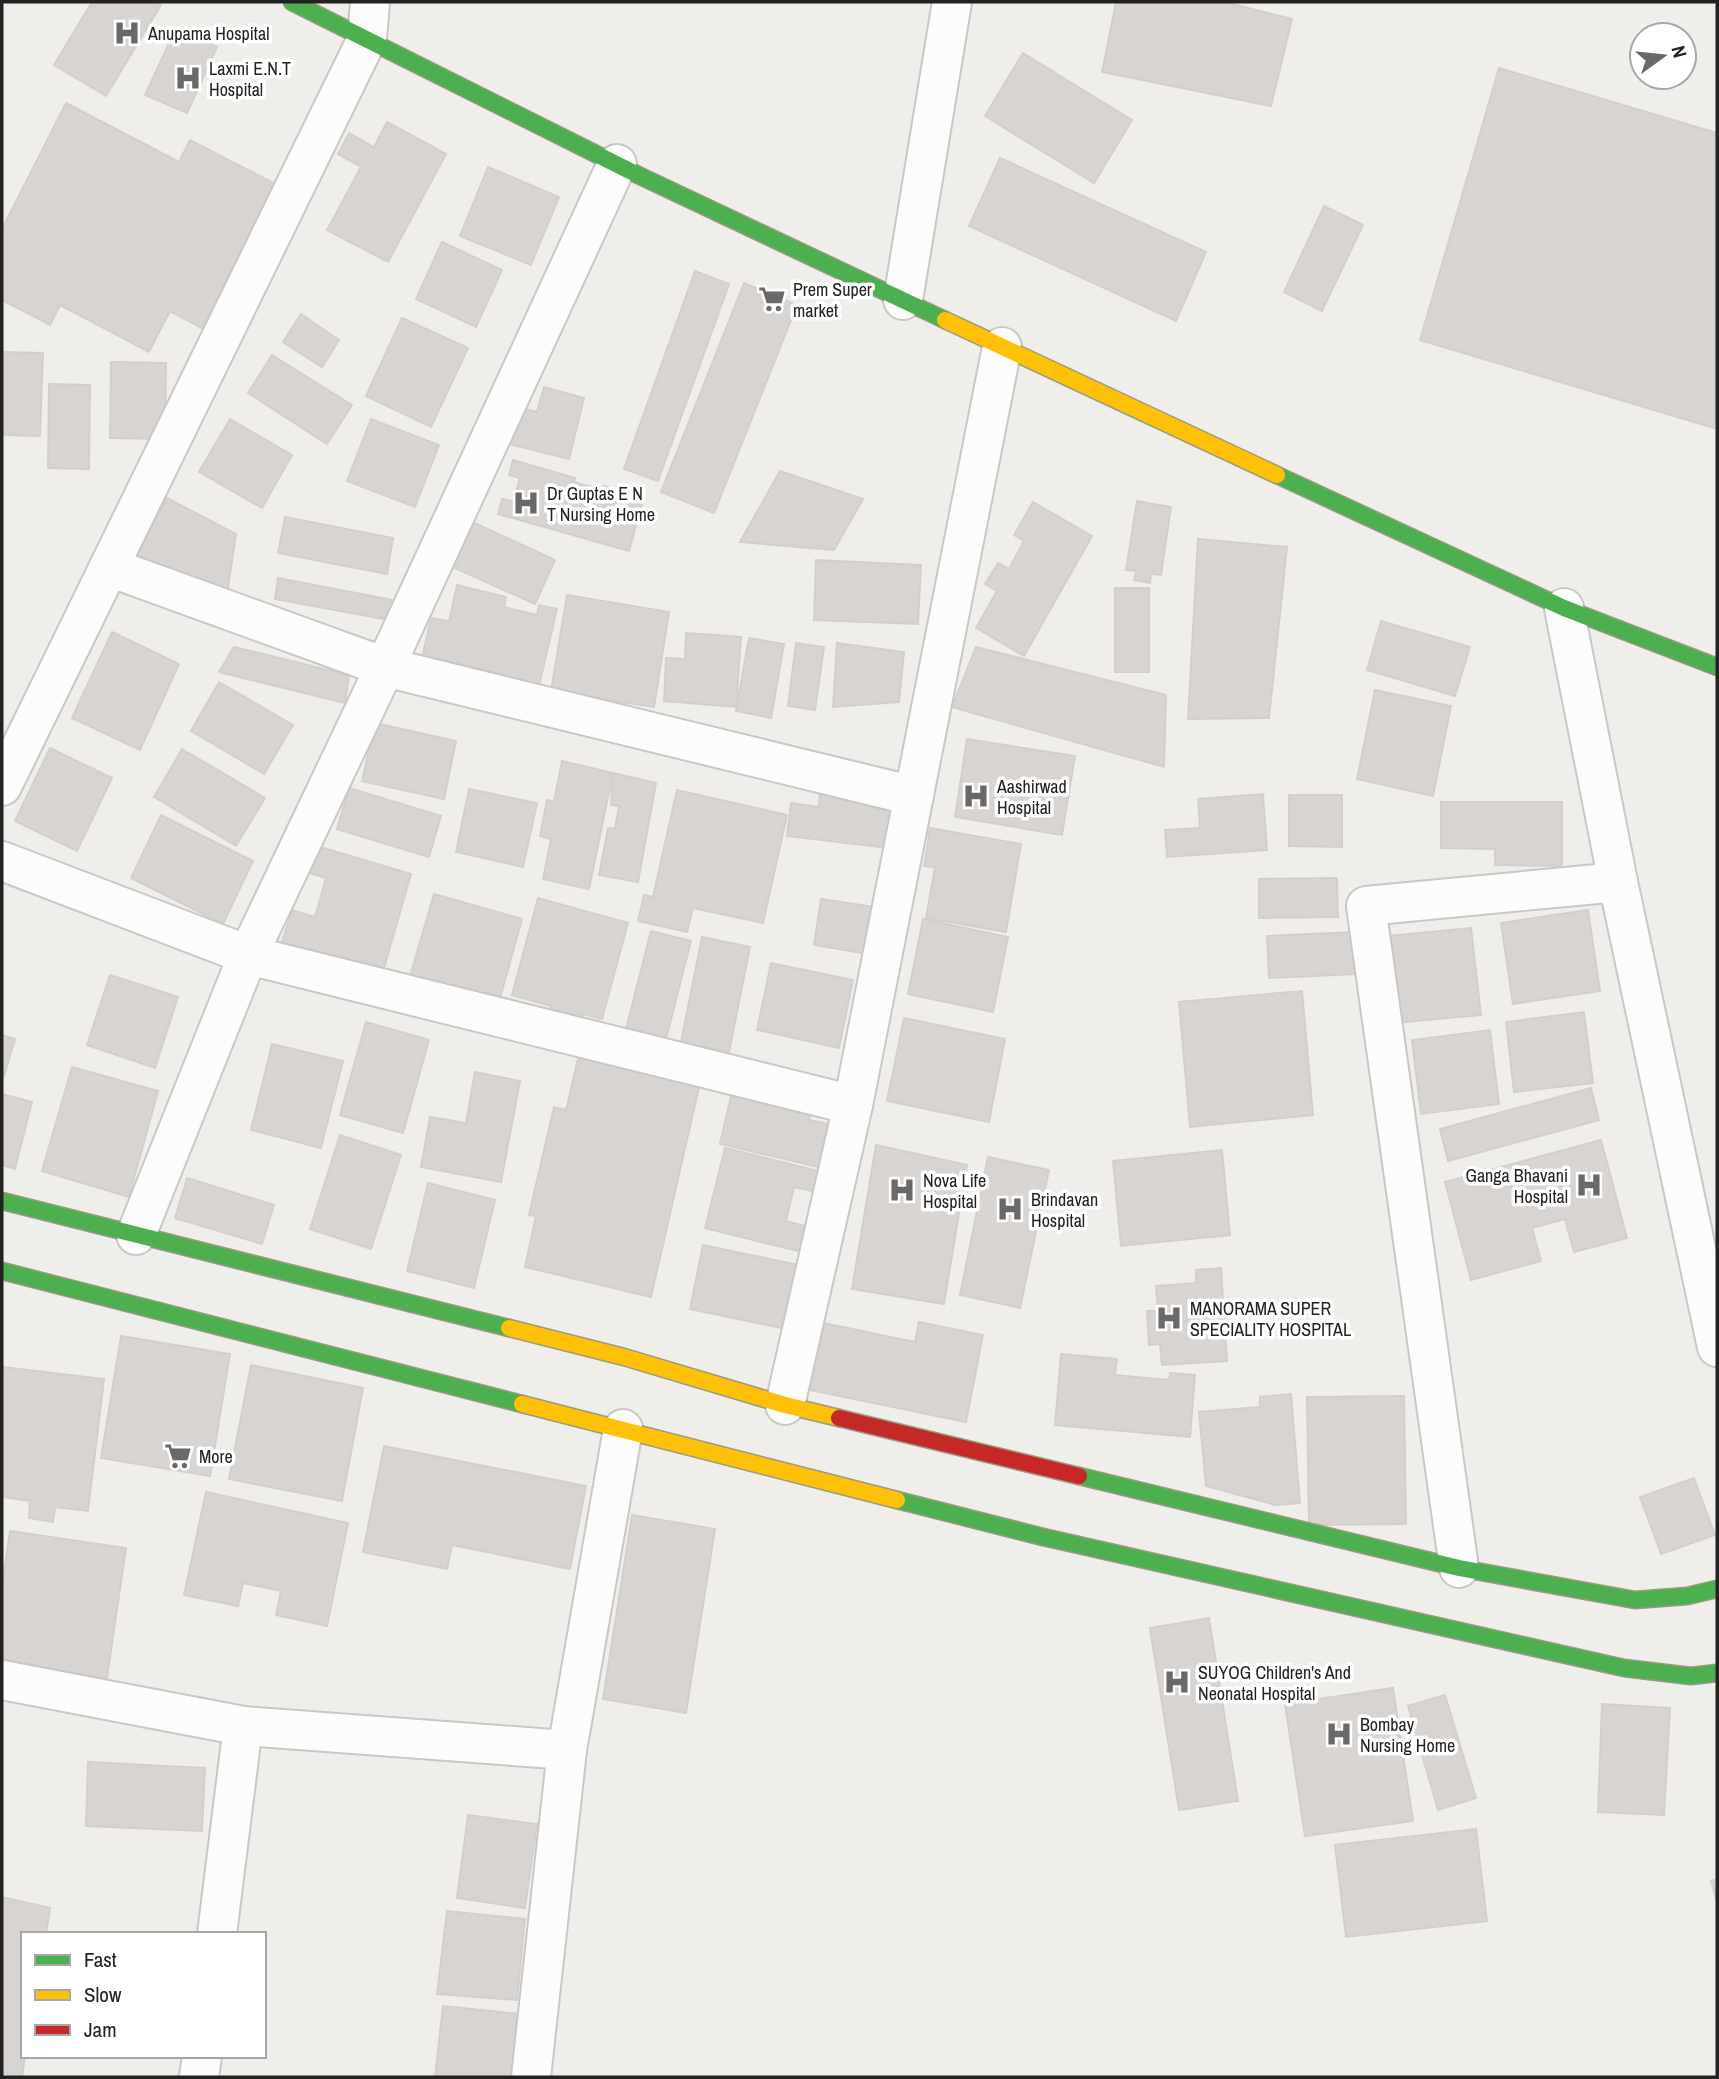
<svg xmlns="http://www.w3.org/2000/svg" width="1719" height="2079" viewBox="0 0 1719 2079" font-family="'Archivo Narrow',sans-serif">
	<rect width="100%" height="100%" fill="#f0eeeb"/>
	<g fill="#d7d4d2" stroke="#d3d0cc" stroke-width="2">
		<polygon points="92,2 155,2 161,5 106,96 54,65"/>
		<polygon points="1116,2 1225,2 1292,19 1271,106 1102,72"/>
		<polygon points="176,28 217,47 187,113 145,95"/>
		<polygon points="1023,53 1132,120 1094,183 985,116"/>
		<polygon points="1499,68 1717,133 1717,429 1420,340"/>
		<polygon points="66,103 179,162 190,140 283,188 209,332 170,311 149,352 60,305 50,325 2,300 2,229"/>
		<polygon points="387,122 446,154 388,262 327,230 361,167 338,154 349,133 374,147"/>
		<polygon points="1000,158 1206,252 1176,321 969,226"/>
		<polygon points="488,167 559,197 531,265 460,236"/>
		<polygon points="1324,206 1363,225 1322,311 1284,292"/>
		<polygon points="442,242 502,270 476,327 416,299"/>
		<polygon points="695,271 729,284 658,481 624,469"/>
		<polygon points="744,283 797,305 714,513 661,492"/>
		<polygon points="301,314 339,340 322,367 283,342"/>
		<polygon points="402,318 468,348 431,427 366,396"/>
		<polygon points="2,352 43,353 40,436 2,435"/>
		<polygon points="272,355 352,405 327,444 248,393"/>
		<polygon points="111,362 166,363 165,439 110,438"/>
		<polygon points="49,384 90,385 89,469 48,468"/>
		<polygon points="544,387 584,398 569,459 509,444 518,407 537,412"/>
		<polygon points="230,419 292,455 262,508 199,472"/>
		<polygon points="371,419 439,445 415,507 347,481"/>
		<polygon points="513,460 575,478 574,482 602,490 603,486 644,497 629,551 498,514 502,499 513,501 520,478 509,475"/>
		<polygon points="780,471 863,499 834,550 740,542"/>
		<polygon points="167,498 236,534 227,594 135,560"/>
		<polygon points="1137,501 1171,507 1161,575 1151,574 1150,583 1134,580 1136,571 1126,570"/>
		<polygon points="1033,502 1092,536 1024,656 976,628 997,591 985,584 998,563 1009,569 1024,541 1014,535"/>
		<polygon points="285,517 393,538 387,574 278,553"/>
		<polygon points="468,520 555,560 535,604 448,565"/>
		<polygon points="1198,539 1287,547 1269,718 1188,719"/>
		<polygon points="816,560 921,565 918,624 814,620"/>
		<polygon points="278,578 393,600 389,620 275,599"/>
		<polygon points="457,585 506,597 504,607 537,615 539,605 557,609 537,694 420,667 431,618 449,621"/>
		<rect x="1115" y="588" width="34" height="84"/>
		<polygon points="567,595 669,612 654,707 551,691"/>
		<polygon points="1381,621 1470,647 1455,696 1367,670"/>
		<polygon points="112,632 179,664 140,750 72,718"/>
		<polygon points="686,633 741,637 736,707 664,701 666,658 685,659"/>
		<polygon points="749,638 784,644 771,718 736,711"/>
		<polygon points="796,643 824,647 815,710 788,706"/>
		<polygon points="837,643 904,652 899,702 833,707"/>
		<polygon points="234,647 349,675 345,703 219,672"/>
		<polygon points="976,647 1166,695 1164,767 952,707"/>
		<polygon points="219,682 293,725 264,774 191,731"/>
		<polygon points="1375,690 1451,706 1433,796 1357,779"/>
		<polygon points="375,723 456,741 444,799 362,781"/>
		<polygon points="967,739 1075,756 1062,835 955,817"/>
		<polygon points="50,748 112,778 77,851 15,821"/>
		<polygon points="182,749 265,798 236,846 154,797"/>
		<polygon points="562,761 613,773 589,889 543,879 551,839 540,836 547,800 554,801"/>
		<polygon points="613,773 656,783 638,882 599,875 608,828 615,829 619,806 611,805"/>
		<polygon points="349,788 441,816 429,857 337,829"/>
		<polygon points="469,789 537,803 523,867 456,852"/>
		<polygon points="677,790 787,815 763,923 693,908 687,932 638,921 644,895 653,897"/>
		<polygon points="820,791 893,801 887,848 787,836 791,803 819,807"/>
		<polygon points="1263,794 1267,850 1167,857 1165,830 1200,828 1198,799"/>
		<polygon points="1289,795 1342,795 1342,847 1289,846"/>
		<polygon points="1441,802 1562,802 1562,866 1495,865 1495,849 1441,848"/>
		<polygon points="161,815 253,861 223,924 131,878"/>
		<polygon points="930,828 1021,844 1006,932 926,918 935,867 924,866"/>
		<polygon points="310,844 411,874 380,982 279,952 292,910 315,917 326,878 302,871"/>
		<polygon points="1337,878 1338,917 1259,918 1259,879"/>
		<polygon points="434,894 522,919 499,1002 410,976"/>
		<polygon points="538,898 628,923 602,1019 583,1014 579,1028 548,1019 551,1006 512,995"/>
		<polygon points="821,899 875,907 868,954 814,945"/>
		<polygon points="1588,910 1600,991 1513,1004 1501,923"/>
		<polygon points="923,919 1008,937 993,1012 908,994"/>
		<polygon points="1471,928 1481,1015 1396,1023 1387,936"/>
		<polygon points="651,931 691,941 665,1043 625,1033"/>
		<polygon points="1355,932 1357,974 1269,978 1267,936"/>
		<polygon points="702,937 750,947 729,1052 681,1042"/>
		<polygon points="771,963 853,980 839,1048 757,1030"/>
		<polygon points="110,975 178,997 155,1068 87,1045"/>
		<polygon points="1302,991 1313,1115 1190,1127 1179,1002"/>
		<polygon points="1584,1012 1593,1083 1514,1092 1506,1022"/>
		<polygon points="904,1018 1005,1039 989,1122 887,1101"/>
		<polygon points="366,1022 429,1040 403,1133 340,1115"/>
		<polygon points="1490,1030 1499,1104 1421,1114 1412,1040"/>
		<polygon points="2,1035 15,1039 4,1076 2,1075"/>
		<polygon points="272,1044 343,1061 321,1148 251,1130"/>
		<polygon points="581,1046 702,1074 651,1297 525,1267 536,1216 529,1215 554,1107 566,1110"/>
		<polygon points="72,1067 158,1091 129,1197 42,1171"/>
		<polygon points="475,1072 520,1081 501,1182 421,1167 430,1117 466,1123"/>
		<polygon points="733,1087 796,1101 794,1111 811,1115 809,1120 833,1125 823,1168 720,1144"/>
		<polygon points="1591,1088 1599,1120 1448,1161 1440,1129"/>
		<polygon points="2,1094 32,1102 15,1169 2,1165"/>
		<polygon points="340,1135 401,1155 371,1249 310,1229"/>
		<polygon points="1601,1140 1627,1238 1574,1252 1565,1219 1532,1228 1541,1261 1471,1280 1445,1182"/>
		<polygon points="876,1145 967,1165 944,1304 852,1289"/>
		<polygon points="725,1148 822,1172 817,1192 794,1187 786,1221 808,1227 802,1252 705,1228"/>
		<polygon points="1222,1150 1230,1235 1121,1246 1113,1161"/>
		<polygon points="988,1157 1049,1170 1020,1308 960,1295"/>
		<polygon points="187,1178 274,1205 262,1244 175,1218"/>
		<polygon points="428,1183 495,1200 474,1288 407,1271"/>
		<polygon points="703,1245 804,1266 791,1330 690,1309"/>
		<polygon points="1221,1268 1227,1361 1162,1365 1160,1344 1149,1345 1147,1311 1158,1311 1156,1286 1196,1283 1196,1270"/>
		<polygon points="919,1322 983,1335 966,1422 810,1390 823,1323 915,1342"/>
		<polygon points="121,1336 230,1354 210,1476 101,1458"/>
		<polygon points="1061,1354 1117,1359 1115,1375 1169,1380 1170,1373 1195,1375 1190,1437 1055,1425"/>
		<polygon points="251,1365 363,1388 342,1501 229,1479"/>
		<polygon points="3,1367 104,1379 88,1511 55,1507 53,1522 29,1518 30,1501 2,1497 2,1381"/>
		<polygon points="1291,1394 1300,1503 1276,1505 1206,1486 1199,1412 1260,1407 1260,1397"/>
		<polygon points="1404,1396 1406,1524 1309,1525 1307,1397"/>
		<polygon points="384,1446 586,1486 570,1569 452,1545 447,1569 363,1552"/>
		<polygon points="1694,1478 1715,1535 1661,1554 1640,1497"/>
		<polygon points="206,1492 348,1523 327,1626 276,1615 281,1591 243,1583 238,1606 184,1595"/>
		<polygon points="632,1515 715,1529 686,1713 603,1699"/>
		<polygon points="10,1531 126,1548 106,1684 2,1669 2,1587"/>
		<polygon points="1209,1618 1238,1801 1179,1810 1150,1628"/>
		<polygon points="1393,1688 1413,1821 1305,1836 1285,1704"/>
		<polygon points="1445,1695 1476,1798 1438,1810 1408,1706"/>
		<polygon points="1602,1704 1670,1708 1664,1815 1598,1812"/>
		<polygon points="88,1762 205,1768 202,1831 86,1826"/>
		<polygon points="468,1815 537,1824 525,1908 457,1898"/>
		<polygon points="1476,1829 1487,1921 1346,1937 1335,1845"/>
		<polygon points="1717,1879 1717,1902 1711,1881"/>
		<polygon points="2,1897 50,1908 46,1934 23,1934 23,2056 25,2056 22,2077 2,2077"/>
		<polygon points="447,1911 525,1919 517,2000 437,1994"/>
		<polygon points="443,2006 520,2014 513,2077 435,2077"/>
	</g>
	<g fill="none" stroke-linecap="round" stroke-linejoin="round">
		<defs>
			<g id="street">
				<polyline points="903,300 952,2"/>
				<polyline points="109,567 385,667 914,796"/>
				<polyline points="1564,608 1618,882 1717,1347"/>
				<polyline points="2,786 367,39 370,2"/>
				<polyline points="2,861 248,955 853,1105"/>
				<polyline points="136,1235 248,955 385,667 617,164"/>
				<polyline points="785,1405 853,1105 1002,347"/>
				<polyline points="1459,1568 1366,906 1618,882"/>
				<polyline points="2,1680 243,1726 567,1750"/>
				<polyline points="217,1934 243,1726"/>
				<polyline points="199,2077 202,2056"/>
				<polyline points="531,2077 567,1750 623,1429"/>
			</g>
			<g id="fast">
				<polyline points="292,2 638,175 945,320"/>
				<polyline points="1277,475 1564,608 1717,667"/>
				<polyline points="2,1201 509,1328"/>
				<polyline points="2,1271 522,1404"/>
				<polyline points="1079,1476 1459,1568 1635,1600 1687,1596 1717,1589"/>
				<polyline points="897,1500 1043,1537 1624,1668 1691,1676 1717,1673"/>
			</g>
			<g id="slow">
				<polyline points="945,320 1277,475"/>
				<polyline points="509,1328 624,1357 785,1405 839,1418"/>
				<polyline points="522,1404 897,1500"/>
			</g>
			<polyline id="jam" points="839,1418 1079,1476"/>
		</defs>
		<use href="#street" stroke="#c9c8c7" stroke-width="42"/>
		<use href="#fast" stroke="#999a82" stroke-width="19"/>
		<use href="#slow" stroke="#999a82" stroke-width="19"/>
		<use href="#jam" stroke="#999a82" stroke-width="19"/>
		<use href="#street" stroke="#fdfcfc" stroke-width="38"/>
		<use href="#fast" stroke="#4caf50" stroke-width="16"/>
		<use href="#slow" stroke="#ffc107" stroke-width="16"/>
		<use href="#jam" stroke="#c62828" stroke-width="16"/>
	</g>
	<defs>
		<symbol id="hospital-bare" viewBox="-9 -9 18 18"><path d="M-5-5h3v3.5h4V-5h3V5h-3V1.5h-4V5h-3Z" fill="#6a6968" stroke="#fff" stroke-width="2.5" paint-order="stroke"/></symbol>
		<symbol id="supermarket-bare" viewBox="-9 -9 18 18"><path d="M-6-5.5h2.5l.6 2H6L4.5 2H-2.5L-4.4-4H-6ZM-1.5 3.2a1.3 1.3 0 1 0 .1 0ZM3 3.2a1.3 1.3 0 1 0 .1 0Z" fill="#6a6968" stroke="#fff" stroke-width="2.5" paint-order="stroke"/></symbol>
	</defs>
	<g fill-rule="evenodd">
		<use href="#hospital-bare" x="108" y="14" width="38" height="38"/>
		<use href="#hospital-bare" x="169" y="59" width="38" height="38"/>
		<use href="#supermarket-bare" x="753" y="280" width="38" height="38"/>
		<use href="#hospital-bare" x="507" y="484" width="38" height="38"/>
		<use href="#hospital-bare" x="957" y="777" width="38" height="38"/>
		<use href="#hospital-bare" x="1570" y="1166" width="38" height="38"/>
		<use href="#hospital-bare" x="883" y="1171" width="38" height="38"/>
		<use href="#hospital-bare" x="991" y="1190" width="38" height="38"/>
		<use href="#hospital-bare" x="1150" y="1299" width="38" height="38"/>
		<use href="#supermarket-bare" x="159" y="1437" width="38" height="38"/>
		<use href="#hospital-bare" x="1158" y="1663" width="38" height="38"/>
		<use href="#hospital-bare" x="1320" y="1715" width="38" height="38"/>
	</g>
	<g text-anchor="middle" dominant-baseline="central" stroke-width="7" stroke-linejoin="round" paint-order="stroke">
		<g font-size="18" fill="#222" stroke="#fff" text-anchor="start">
			<text x="148" y="33">Anupama Hospital</text>
			<text x="209" y="68">Laxmi E.N.T<tspan x="209" dy="21">Hospital</tspan></text>
			<text x="793" y="289">Prem Super<tspan x="793" dy="21">market</tspan></text>
			<text x="547" y="493">Dr Guptas E N<tspan x="547" dy="21">T Nursing Home</tspan></text>
			<text x="997" y="786">Aashirwad<tspan x="997" dy="21">Hospital</tspan></text>
			<text x="1568" y="1175" text-anchor="end">Ganga Bhavani<tspan x="1568" dy="21">Hospital</tspan></text>
			<text x="923" y="1180">Nova Life<tspan x="923" dy="21">Hospital</tspan></text>
			<text x="1031" y="1199">Brindavan<tspan x="1031" dy="21">Hospital</tspan></text>
			<text x="1190" y="1308">MANORAMA SUPER<tspan x="1190" dy="21">SPECIALITY HOSPITAL</tspan></text>
			<text x="199" y="1456">More</text>
			<text x="1198" y="1672">SUYOG Children's And<tspan x="1198" dy="21">Neonatal Hospital</tspan></text>
			<text x="1360" y="1724">Bombay<tspan x="1360" dy="21">Nursing Home</tspan></text>
		</g>
	</g>
	<rect width="1719" height="2079" fill="none" stroke="#222222" stroke-width="7"/>
	<rect x="21" y="1932" width="245" height="126" fill="#ffffff" stroke="#a7a7a7" stroke-width="2"/>
	<rect x="35" y="1955" width="35" height="10" fill="#4caf50" stroke="#a7a7a7" stroke-width="2"/>
	<text x="84" y="1967" font-size="21" fill="#222222">Fast</text>
	<rect x="35" y="1990" width="35" height="10" fill="#ffc107" stroke="#a7a7a7" stroke-width="2"/>
	<text x="84" y="2002" font-size="21" fill="#222222">Slow</text>
	<rect x="35" y="2025" width="35" height="10" fill="#c62828" stroke="#a7a7a7" stroke-width="2"/>
	<text x="84" y="2037" font-size="21" fill="#222222">Jam</text>
	<g transform="translate(1663 56) rotate(75)"><circle r="33" fill="#ffffff" stroke="#a7a7a7" stroke-width="2"/>
	<path d="M0-5L12 26L0 18L-12 26Z" fill="#6a6968"/>
	<text y="-10" font-size="19" font-weight="bold" text-anchor="middle" fill="#222222">N</text>
	</g>
</svg>
